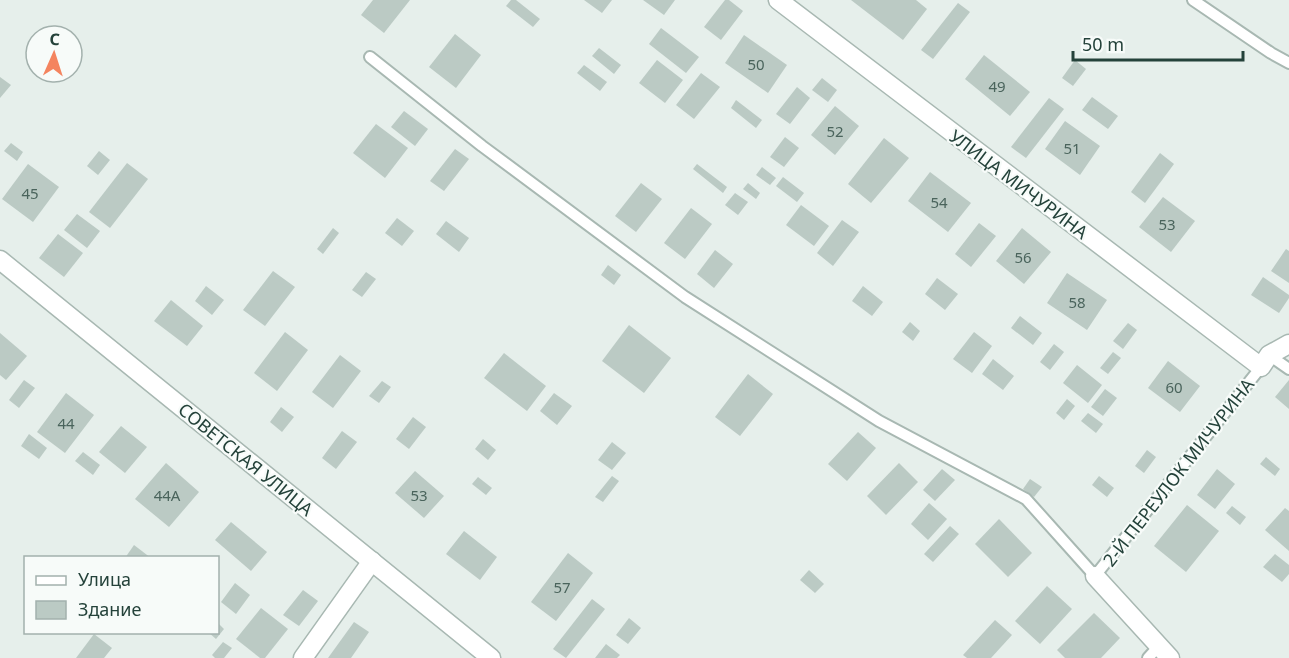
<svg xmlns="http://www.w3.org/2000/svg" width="1289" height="658" viewBox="0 0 1289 658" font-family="'Noto Sans',sans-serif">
	<rect width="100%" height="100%" fill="#e6efeb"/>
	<g fill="#bbcac4">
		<polygon points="373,0 410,0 384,33 361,15"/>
		<polygon points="511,0 516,0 540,19 533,27 506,6"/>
		<polygon points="584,0 612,0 602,13"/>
		<polygon points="643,0 675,0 664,15"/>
		<polygon points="725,0 729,0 743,11 721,40 704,27"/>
		<polygon points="851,0 916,0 927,9 903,40"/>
		<polygon points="958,3 970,12 933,59 921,50"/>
		<polygon points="661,28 699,57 686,73 649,44"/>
		<polygon points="455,34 481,55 456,88 429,67"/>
		<polygon points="744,35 787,65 768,93 725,63"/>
		<polygon points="599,48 621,65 614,74 592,56"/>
		<polygon points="984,55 1030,92 1010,116 965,79"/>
		<polygon points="657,60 683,80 665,103 639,83"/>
		<polygon points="1075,60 1086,69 1073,86 1062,78"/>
		<polygon points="584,65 607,82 600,91 577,73"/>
		<polygon points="701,73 720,87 694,119 676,105"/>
		<polygon points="0,77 11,85 0,98"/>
		<polygon points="822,78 837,90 828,102 812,90"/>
		<polygon points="797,87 810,98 790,124 776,114"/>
		<polygon points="1092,97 1118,116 1108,129 1082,110"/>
		<polygon points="1049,98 1064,109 1026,158 1011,147"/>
		<polygon points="736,100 762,120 756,128 731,108"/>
		<polygon points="835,106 859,126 835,155 811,135"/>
		<polygon points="404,111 428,129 415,146 391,127"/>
		<polygon points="1065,121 1100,146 1080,175 1045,149"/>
		<polygon points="376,124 408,148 385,178 353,153"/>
		<polygon points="785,137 799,148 784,167 770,157"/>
		<polygon points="884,138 909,158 871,203 848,184"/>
		<polygon points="11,143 23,152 17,161 4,151"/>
		<polygon points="455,149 469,159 444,191 430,181"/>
		<polygon points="99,151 110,160 98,175 87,166"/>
		<polygon points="1160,153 1174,164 1145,203 1131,192"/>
		<polygon points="127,163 148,179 110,228 89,212"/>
		<polygon points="28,164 59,187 33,222 2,199"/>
		<polygon points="697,164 727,187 723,193 693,169"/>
		<polygon points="762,167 776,178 770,185 756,175"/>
		<polygon points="930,172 971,203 948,232 908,201"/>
		<polygon points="783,177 804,193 797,202 776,186"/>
		<polygon points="641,183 662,199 636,232 615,216"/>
		<polygon points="748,183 760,193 756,199 743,189"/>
		<polygon points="735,193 748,202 738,215 725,205"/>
		<polygon points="1163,197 1195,221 1171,252 1139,227"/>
		<polygon points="801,205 829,226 814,246 786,225"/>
		<polygon points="691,208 712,224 685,259 664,243"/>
		<polygon points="77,214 100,231 87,248 64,230"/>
		<polygon points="397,218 414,231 402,246 385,233"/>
		<polygon points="842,220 859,232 833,266 817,253"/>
		<polygon points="446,221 469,238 459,252 436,234"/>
		<polygon points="979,223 996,236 971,267 955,254"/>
		<polygon points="333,228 339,233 323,254 317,249"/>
		<polygon points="1022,228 1051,252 1024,284 996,261"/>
		<polygon points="58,234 83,253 64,277 39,258"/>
		<polygon points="1286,249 1289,251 1289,283 1271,271"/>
		<polygon points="715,250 733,264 714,288 697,274"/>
		<polygon points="608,265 621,275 614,285 601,275"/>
		<polygon points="273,271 295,287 265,326 243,310"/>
		<polygon points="366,272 376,279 362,297 352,290"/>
		<polygon points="1067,273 1107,300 1087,330 1047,303"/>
		<polygon points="1263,277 1289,295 1289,298 1279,313 1251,295"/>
		<polygon points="937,278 958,294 945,310 925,294"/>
		<polygon points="206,286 224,300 212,315 195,301"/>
		<polygon points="863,286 883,302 872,316 852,301"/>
		<polygon points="171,300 203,326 187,346 154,321"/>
		<polygon points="1020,316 1042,333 1033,345 1011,328"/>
		<polygon points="910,322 920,331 913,341 902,332"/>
		<polygon points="1128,323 1137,330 1123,349 1113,341"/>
		<polygon points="629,325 671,358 644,393 602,361"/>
		<polygon points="285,332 308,350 277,391 254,373"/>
		<polygon points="974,332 992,346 972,373 953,359"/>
		<polygon points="0,333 27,356 6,380 0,375"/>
		<polygon points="1054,344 1064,352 1050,370 1040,362"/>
		<polygon points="1113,352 1121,358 1108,374 1100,368"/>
		<polygon points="504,353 546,386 527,411 484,378"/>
		<polygon points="340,355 361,371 333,408 312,392"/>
		<polygon points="993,359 1014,376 1003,390 982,374"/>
		<polygon points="1168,361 1200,386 1180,412 1148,388"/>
		<polygon points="1077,365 1102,385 1088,403 1063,383"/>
		<polygon points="748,374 773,394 740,436 715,417"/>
		<polygon points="24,380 35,388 19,408 9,400"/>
		<polygon points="1289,380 1289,409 1275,397"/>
		<polygon points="382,381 391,387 379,403 369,396"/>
		<polygon points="1105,389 1117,398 1103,416 1091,407"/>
		<polygon points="66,393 94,415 65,453 37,432"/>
		<polygon points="554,393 572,406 557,425 540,411"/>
		<polygon points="1067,399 1075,406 1064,420 1056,413"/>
		<polygon points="281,407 294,417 282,432 270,422"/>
		<polygon points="1088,413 1103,424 1096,433 1081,421"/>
		<polygon points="413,417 426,427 409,449 396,439"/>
		<polygon points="121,426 147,447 125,473 99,452"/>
		<polygon points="342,431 357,442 336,469 322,458"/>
		<polygon points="858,432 876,448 847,481 828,464"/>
		<polygon points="29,434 47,448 39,459 21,446"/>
		<polygon points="483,439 496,450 488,460 475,449"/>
		<polygon points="612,442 626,453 612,470 598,460"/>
		<polygon points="1147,450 1156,457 1144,473 1135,466"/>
		<polygon points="83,452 100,465 93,475 75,461"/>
		<polygon points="1266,457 1280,469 1275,476 1260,464"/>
		<polygon points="166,463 199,492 169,527 135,499"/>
		<polygon points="899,463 918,482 886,515 867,496"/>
		<polygon points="942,469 955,480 935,501 923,490"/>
		<polygon points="1217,469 1235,484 1215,509 1197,495"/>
		<polygon points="415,471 444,496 424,518 395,493"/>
		<polygon points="612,476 619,481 603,502 595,497"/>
		<polygon points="1099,476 1114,488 1107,497 1092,485"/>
		<polygon points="478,477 492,488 486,495 472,484"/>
		<polygon points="1030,479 1042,487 1034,497 1023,489"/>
		<polygon points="929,503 947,519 928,540 911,524"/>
		<polygon points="1187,505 1219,531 1186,572 1154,546"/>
		<polygon points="1232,506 1246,517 1240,525 1226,513"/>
		<polygon points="1285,508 1289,511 1289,551 1265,530"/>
		<polygon points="999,519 1032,553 1008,577 975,544"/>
		<polygon points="231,522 267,552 251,571 215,540"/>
		<polygon points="950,526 959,534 933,562 924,554"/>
		<polygon points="464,531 497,557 480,580 446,554"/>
		<polygon points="134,545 151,558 125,558"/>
		<polygon points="568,553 593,573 556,621 531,602"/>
		<polygon points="1275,554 1289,565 1289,574 1282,582 1263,567"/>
		<polygon points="809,570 824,584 815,593 800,580"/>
		<polygon points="235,583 250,595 236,614 221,602"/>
		<polygon points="1047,586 1072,609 1040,644 1015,621"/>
		<polygon points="303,590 318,601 299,626 283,615"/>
		<polygon points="592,599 605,609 566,658 553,649"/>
		<polygon points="261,608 288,629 265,658 260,658 236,639"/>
		<polygon points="1094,613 1120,638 1101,658 1065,658 1057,650"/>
		<polygon points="629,618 641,628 628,644 616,635"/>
		<polygon points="995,620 1012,635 991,658 967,658 963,655"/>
		<polygon points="354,622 369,632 351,658 328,658"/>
		<polygon points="218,623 224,629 216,639 208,632 218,632"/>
		<polygon points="94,634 112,648 104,658 76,658"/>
		<polygon points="223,642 232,648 224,658 215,658 212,655"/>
		<polygon points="606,644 620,655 617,658 595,658"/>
	</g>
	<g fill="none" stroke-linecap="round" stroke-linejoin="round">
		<defs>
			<g id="service">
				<polyline points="1193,0 1271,53 1289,63"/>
				<polyline points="370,57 482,146 685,297 879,421 1026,499 1095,576 1261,367"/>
				<polyline points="1269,355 1289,369"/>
				<polyline points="1148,658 1158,647"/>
			</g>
			<g id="minor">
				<polyline points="778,0 1261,367 1269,355 1289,344"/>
				<polyline points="0,260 491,658"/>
				<polyline points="1095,576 1170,658"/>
				<polyline points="303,658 372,561"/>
			</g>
		</defs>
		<use href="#service" stroke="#a8b8b2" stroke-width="14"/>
		<use href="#minor" stroke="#a8b8b2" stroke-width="21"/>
		<use href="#service" stroke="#fff" stroke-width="10"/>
		<use href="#minor" stroke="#fff" stroke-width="18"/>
	</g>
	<g text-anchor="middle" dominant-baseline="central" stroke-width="4.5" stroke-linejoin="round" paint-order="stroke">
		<g font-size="15" fill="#4a645c">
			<text x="756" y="64">50</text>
			<text x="997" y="86">49</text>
			<text x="835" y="131">52</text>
			<text x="1072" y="148">51</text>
			<text x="30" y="193">45</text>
			<text x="939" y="202">54</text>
			<text x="1167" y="224">53</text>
			<text x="1023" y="257">56</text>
			<text x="1077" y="302">58</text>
			<text x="1174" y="387">60</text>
			<text x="66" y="423">44</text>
			<text x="167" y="495">44А</text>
			<text x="419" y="495">53</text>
			<text x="562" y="587">57</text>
		</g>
		<g font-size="18" fill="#24423a" stroke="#f7fbf9">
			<text transform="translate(1019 184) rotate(37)">УЛИЦА МИЧУРИНА</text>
			<text transform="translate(246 459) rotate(39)">СОВЕТСКАЯ УЛИЦА</text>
			<text transform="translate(1178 472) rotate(-52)">2-Й ПЕРЕУЛОК МИЧУРИНА</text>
		</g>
	</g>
	<rect x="24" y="556" width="195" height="78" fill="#f7fbf9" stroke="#a3b1ad" stroke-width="1.5"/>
	<rect x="36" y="576" width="30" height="9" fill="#ffffff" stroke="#a3b1ad" stroke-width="1.5"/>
	<text x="78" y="586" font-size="18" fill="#24423a">Улица</text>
	<rect x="36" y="601" width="30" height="18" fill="#bbcac4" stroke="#a3b1ad" stroke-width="1.5"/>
	<text x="78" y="616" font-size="18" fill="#24423a">Здание</text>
	<g transform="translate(54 54) rotate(3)"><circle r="28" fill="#f7fbf9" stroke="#a3b1ad" stroke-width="1.5"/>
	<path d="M0-4.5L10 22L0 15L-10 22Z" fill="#f4845f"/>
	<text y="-9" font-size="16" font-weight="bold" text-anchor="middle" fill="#24423a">С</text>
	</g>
	<path d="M1073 51v9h170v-9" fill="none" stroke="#24423a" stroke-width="3"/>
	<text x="1082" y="51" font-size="18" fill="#24423a" stroke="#f7fbf9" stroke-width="4.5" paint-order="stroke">50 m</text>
</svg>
